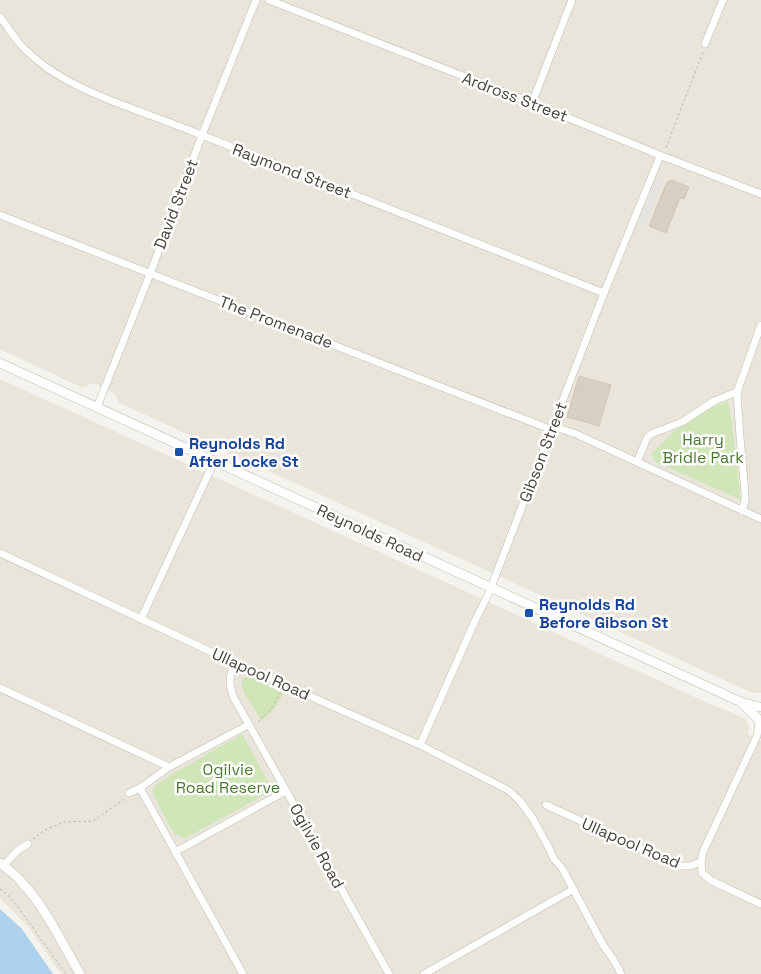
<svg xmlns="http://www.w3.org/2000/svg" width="761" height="974" viewBox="0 0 761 974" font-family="'Space Grotesk',sans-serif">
	<rect width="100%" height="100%" fill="#f5f3ed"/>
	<g fill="#e9e5db">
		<polygon points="0,0 761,0 761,693 752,693 514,583 119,403 115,394 93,383 83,388 0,349"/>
		<polygon points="0,379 467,592 598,653 708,703 728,711 745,719 749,725 748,734 761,741 761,974 61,974 28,926 0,899"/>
	</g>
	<g fill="#d1e6b8">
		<polygon points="728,401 731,417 741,500 656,462 651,453 679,427 704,411"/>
		<polygon points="250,676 283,694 275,708 262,721 245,695 242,686 242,678"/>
		<polygon points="242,734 273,790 186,838 174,834 154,796 153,788 159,782"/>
	</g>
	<polygon fill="#e5e3e0" points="657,178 663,180 645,225 639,222"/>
	<polygon fill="#aed2ed" points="0,909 22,929 53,974 0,974"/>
	<g fill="#d6cfc2" stroke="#d1c7b6">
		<polygon points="672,180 689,187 684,199 680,198 666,233 649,226 667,182"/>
		<polygon points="579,376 611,385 599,426 567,417"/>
	</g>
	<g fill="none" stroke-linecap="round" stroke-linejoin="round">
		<defs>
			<g id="minor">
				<polyline points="269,0 532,103 662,156 761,194"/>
				<path d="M0,17C7,26 13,36 21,45C58,86 121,104 171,123L604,293"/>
				<polyline points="705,44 723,0"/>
				<polyline points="532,103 572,0"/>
				<polyline points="0,215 552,430"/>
				<polyline points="97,407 150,274 202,135 256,0"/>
				<polyline points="553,426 576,434 761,519"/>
				<polyline points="637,462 647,438 651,434 682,422 714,401 737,392"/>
				<polyline points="742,511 745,500 745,493 740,437 737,392 761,325"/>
				<polyline points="0,553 235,663 420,745 508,790 519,800 532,817 549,848 554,859 562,868 603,945 615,962 621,974"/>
				<polyline points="141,619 214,462"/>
				<path d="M235,663C229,677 228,684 234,698L389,974"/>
				<polyline points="0,688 169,767"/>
				<polyline points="420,745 475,621 488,595 604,293 660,156"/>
				<polyline points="140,788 243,974"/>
				<polyline points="129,793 140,788 169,767 248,725"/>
				<polyline points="546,805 679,866 690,866 701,862 702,873 712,881 761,904"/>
				<polyline points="175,852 286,791"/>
				<polyline points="701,862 703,852 757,736 759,722"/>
				<polyline points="4,865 17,851 28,844"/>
				<polyline points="424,974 572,890"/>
			</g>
			<g id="tertiary">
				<polyline points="0,363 741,702 759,707"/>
				<polyline points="741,702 757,718"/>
				<path d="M0,863C37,888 58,936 80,974"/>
			</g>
		</defs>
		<use href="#minor" stroke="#c0bbaf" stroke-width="8"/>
		<use href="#tertiary" stroke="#c0bbaf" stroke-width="10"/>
		<g stroke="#c1b6a1" stroke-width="1" stroke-dasharray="2.5 2.5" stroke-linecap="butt">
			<polyline points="666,148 703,52"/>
			<polyline points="258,722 271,709 281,692"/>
			<polyline points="33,839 45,830 64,822 93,821 124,799"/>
			<polyline points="0,889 9,896 15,903 66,974"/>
		</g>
		<use href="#minor" stroke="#fff" stroke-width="7"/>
		<use href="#tertiary" stroke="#fff" stroke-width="9"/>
	</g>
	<g fill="#1a4fb4" stroke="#fff" stroke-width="2">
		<rect x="174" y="447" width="10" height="10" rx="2.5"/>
		<rect x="524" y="608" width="10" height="10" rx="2.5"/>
	</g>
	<g text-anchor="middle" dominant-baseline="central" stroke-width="5" stroke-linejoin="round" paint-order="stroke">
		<g font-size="16" fill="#4a443a" stroke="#fff">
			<text transform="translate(515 97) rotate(21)">Ardross Street</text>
			<text transform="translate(292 171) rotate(21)">Raymond Street</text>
			<text transform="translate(176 204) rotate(-69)">David Street</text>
			<text transform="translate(276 322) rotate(21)">The Promenade</text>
			<text transform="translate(543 452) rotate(-69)">Gibson Street</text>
			<text transform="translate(370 533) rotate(25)">Reynolds Road</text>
			<text transform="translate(261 674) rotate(24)">Ullapool Road</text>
			<text transform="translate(631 843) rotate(23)">Ullapool Road</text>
			<text transform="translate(317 846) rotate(61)">Ogilvie Road</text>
		</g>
		<g font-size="16" fill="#4b7930" stroke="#fff">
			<text x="703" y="439">Harry<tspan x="703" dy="18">Bridle Park</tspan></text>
			<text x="228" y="769">Ogilvie<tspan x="228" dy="18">Road Reserve</tspan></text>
		</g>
		<g font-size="16" font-weight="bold" fill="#164399" stroke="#fff" text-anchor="start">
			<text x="189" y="443">Reynolds Rd<tspan x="189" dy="18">After Locke St</tspan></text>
			<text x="539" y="604">Reynolds Rd<tspan x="539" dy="18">Before Gibson St</tspan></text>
		</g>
	</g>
</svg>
